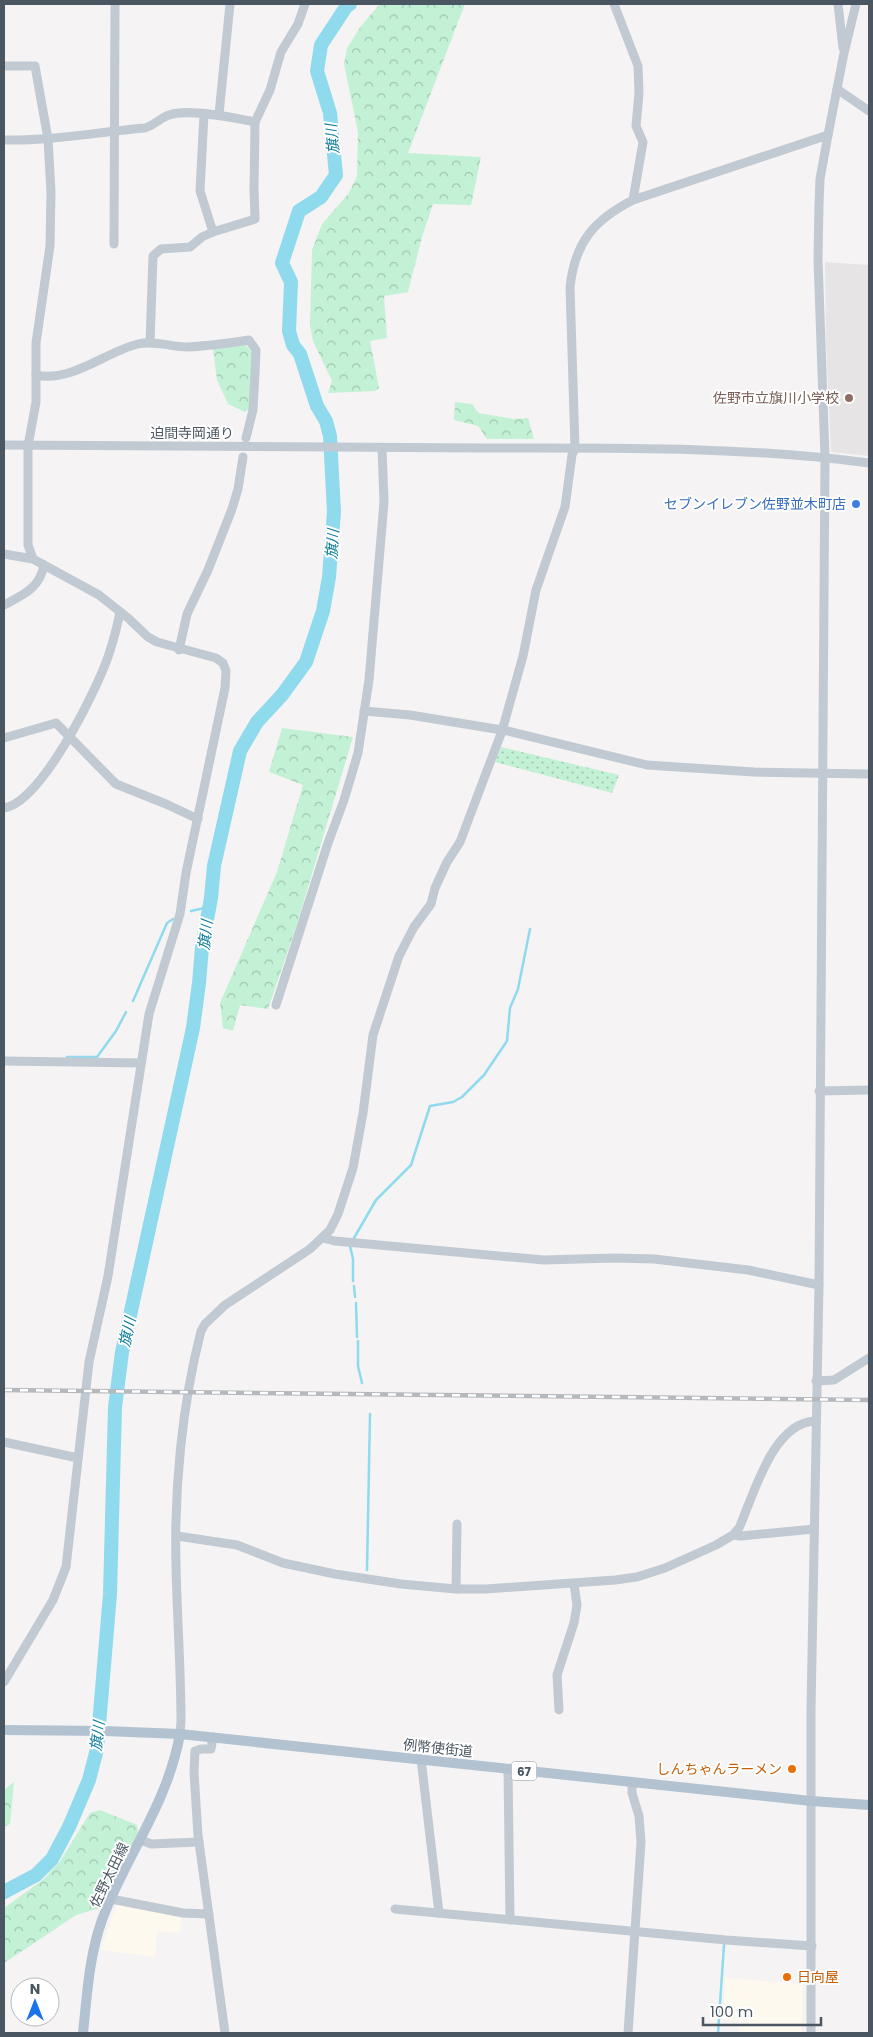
<svg xmlns="http://www.w3.org/2000/svg" width="873" height="2037" viewBox="0 0 873 2037" font-family="Poppins,'Noto Sans JP',sans-serif">
	<defs>
		<pattern id="grass-dots" width="8" height="8" patternUnits="userSpaceOnUse" patternTransform="scale(1.25)"><rect width="8" height="8" fill="#c3f1d5"/><path d="M2 2h.1M6 6h.1" fill="none" stroke="#a0c6b0" stroke-width="1.8" stroke-linecap="round"/></pattern>
		<pattern id="forest-crowns" width="20" height="18" patternUnits="userSpaceOnUse" patternTransform="scale(1.25)"><rect width="20" height="18" fill="#c3f1d5"/><path d="M2 6a3 3 0 1 1 6 0M12 15a3 3 0 1 1 6 0" fill="none" stroke="#a0c6b0"/></pattern>
	</defs>
	<rect width="100%" height="100%" fill="#f5f3f3"/>
	<g fill="#fdf9ef">
		<polygon points="118,1903 182,1916 180,1933 157,1931 155,1957 101,1950 112,1916"/>
		<polygon points="725,1978 803,1984 802,2033 738,2033 739,2020 723,2020"/>
	</g>
	<polygon fill="#e6e4e5" points="825,262 869,265 869,456 831,452 826,343"/>
	<polygon fill="url(#grass-dots)" points="501,747 619,775 612,793 495,762"/>
	<g fill="url(#forest-crowns)">
		<polygon points="380,4 465,4 408,153 481,157 471,205 433,204 422,237 408,292 384,296 387,338 370,341 379,388 375,391 328,393 332,381 313,341 310,325 312,250 322,224 349,193 357,176 358,132 344,64 347,48 361,26"/>
		<polygon points="245,344 253,354 251,408 245,412 228,404 217,380 213,349"/>
		<polygon points="455,402 472,404 478,413 514,419 528,418 534,439 487,439 478,426 454,420"/>
		<polygon points="282,728 353,737 297,924 268,1009 240,1005 233,1031 223,1028 220,1003 277,872 303,785 269,772"/>
		<polygon points="14,1782 10,1824 4,1827 4,1790"/>
		<polygon points="100,1810 137,1825 138,1832 100,1908 76,1915 4,1963 4,1908 44,1879 60,1861 90,1813"/>
	</g>
	<g fill="none" stroke-linecap="round" stroke-linejoin="round">
		<g stroke="#90daee" stroke-width="2.5">
			<polyline points="191,911 209,907"/>
			<polyline points="133,1001 167,923 173,919"/>
			<polyline points="67,1057 97,1057 116,1031 126,1012"/>
			<polyline points="354,1238 376,1200 411,1165 430,1106 453,1102 462,1097 484,1075 507,1041 510,1008 518,989 530,929"/>
			<polyline points="350,1246 353,1259 353,1281"/>
			<polyline points="354,1286 355,1297"/>
			<polyline points="356,1303 357,1337"/>
			<polyline points="358,1341 358,1366 362,1383"/>
			<polyline points="367,1570 370,1414"/>
			<polyline points="718,2033 724,1945"/>
		</g>
		<polyline stroke="#90daee" stroke-width="14" points="4,1892 36,1875 52,1859 69,1827 89,1780 97,1749 110,1594 115,1407 122,1352 193,1028 199,983 202,947 211,898 214,866 240,751 257,722 282,695 306,662 323,611 329,577 334,512 330,436 326,421 317,406 300,354 293,345 289,331 291,282 282,263 299,211 321,197 336,175 330,113 317,71 321,45 346,7 350,4"/>
		<g stroke="#c1cad2" stroke-width="9">
			<polyline points="614,4 638,66 639,93 636,126 643,142 633,200"/>
			<polyline points="838,4 843,48"/>
			<polyline points="4,66 35,66 48,139 51,192 50,246 36,343 36,402 28,446 28,545 33,559"/>
			<polyline points="837,89 869,111"/>
			<polyline points="204,114 200,191 213,232"/>
			<polyline points="219,114 230,4"/>
			<path d="M4,140C51,141 98,132 145,128C155,125 160,118 169,115C188,108 235,118 255,122"/>
			<polyline points="114,244 115,4"/>
			<polyline points="150,343 153,256 161,249 190,247 202,237 213,232 255,219 254,189 255,122 270,90 281,52 298,24 305,4"/>
			<path d="M36,375C71,383 105,352 138,344C154,340 171,347 188,347C208,346 229,343 249,340L256,350L255,373L253,410L246,438"/>
			<path d="M4,445C163,447 323,447 483,448C611,448 741,446 869,463"/>
			<polyline points="4,554 33,559 99,595 128,618 148,637 157,642 216,658 223,663 226,671 225,688 186,873 180,914 149,1014 108,1276 89,1362 66,1567 53,1600 4,1682"/>
			<path d="M4,605C23,595 40,588 44,565"/>
			<polyline points="179,650 187,614 208,570 232,509 238,489 243,457"/>
			<polyline points="364,711 410,715 508,731 647,765 754,772 869,774"/>
			<polyline points="4,738 56,723 116,784 166,804 198,819"/>
			<path d="M4,808C41,803 96,691 108,657C113,642 117,628 120,612"/>
			<polyline points="276,1005 328,843 344,800 358,753 369,680 384,502 382,448"/>
			<polyline points="4,1061 141,1063"/>
			<polyline points="819,1091 869,1090"/>
			<polyline points="323,1238 335,1241 544,1260 614,1258 654,1259 748,1270 819,1285"/>
			<polyline points="816,1381 834,1380 869,1358"/>
			<polyline points="4,1442 78,1458"/>
			<polyline points="733,1535 741,1536 814,1529"/>
			<path d="M177,1536L237,1545L283,1563L335,1574L401,1584L456,1589H486L615,1580L637,1577L665,1568L716,1545L733,1535L739,1528C754,1495 772,1423 815,1421"/>
			<polyline points="456,1589 457,1524"/>
			<polyline points="559,1710 557,1675 574,1623 577,1605 574,1584"/>
			<path d="M180,1734L181,1721C181,1669 177,1617 176,1565C174,1489 182,1405 201,1331L205,1324L225,1305L310,1249L330,1230L338,1214L353,1168L363,1113L373,1035L399,956L414,927L431,904L435,888L447,862L460,842L502,731L523,656L536,590L565,507L572,455L575,448L570,287C575,242 594,220 633,200L828,135"/>
			<polyline points="213,1737 211,1749 201,1749 195,1751 194,1772 198,1835 225,2033"/>
			<polyline points="421,1759 439,1913"/>
			<polyline points="508,1769 510,1920"/>
			<polyline points="141,1840 151,1844 199,1842"/>
			<polyline points="111,1899 183,1913 209,1914"/>
			<polyline points="395,1909 726,1940 812,1946"/>
			<polyline points="628,2033 641,1842 639,1816 632,1793 632,1782"/>
			<polyline points="811,2033 811,1709 819,1285 825,457 818,259 819,205 820,179 828,135 844,53 856,4"/>
		</g>
		<g stroke="#b3c2d1" stroke-width="10">
			<polyline points="4,1730 105,1731 180,1734 811,1801 869,1805"/>
			<path d="M83,2033C87,1996 89,1956 102,1920C126,1855 167,1806 180,1734"/>
		</g>
		<defs>
			<polyline id="rail" points="4,1390 869,1400"/>
		</defs>
		<use href="#rail" stroke="#b5b8bd" stroke-width="4.5"/>
		<use href="#rail" stroke="#fff" stroke-width="2.5" stroke-dasharray="8" stroke-linecap="butt"/>
	</g>
	<circle fill="#8d6e63" stroke="#fff" stroke-width="2" cx="849" cy="398" r="5"/>
	<circle fill="#3f7fe0" stroke="#fff" stroke-width="2" cx="856" cy="504" r="5"/>
	<g fill="#e8710a" stroke="#fff" stroke-width="2">
		<circle cx="792" cy="1769" r="5"/>
		<circle cx="787" cy="1977" r="5"/>
	</g>
	<g text-anchor="middle" dominant-baseline="central" stroke-width="4" stroke-linejoin="round" paint-order="stroke">
		<rect fill="#fff" stroke="#808990" stroke-width="1" x="511.5" y="1761.5" width="25" height="19" rx="4"/>
		<g font-size="12" font-weight="bold" fill="#4a5661">
			<text x="524" y="1771">67</text>
		</g>
		<g font-size="14" fill="#785e54" stroke="#fff" text-anchor="end">
			<text x="839" y="398">佐野市立旗川小学校</text>
		</g>
		<g font-size="14" fill="#4a5661" stroke="#fff">
			<text x="192" y="433">迫間寺岡通り</text>
			<text transform="translate(438 1748) rotate(6)">例幣使街道</text>
			<text transform="translate(109 1875) rotate(-64)">佐野太田線</text>
		</g>
		<g font-size="14" fill="#366cbe" stroke="#fff" text-anchor="end">
			<text x="846" y="504">セブンイレブン佐野並木町店</text>
		</g>
		<g font-size="14" fill="#c56008" stroke="#fff" text-anchor="end">
			<text x="782" y="1769">しんちゃんラーメン</text>
			<text x="797" y="1977" text-anchor="start">日向屋</text>
		</g>
		<g font-size="15" font-style="italic" fill="#0c7c9b" stroke="#fff">
			<text transform="translate(332 139) rotate(-95)">旗川</text>
			<text transform="translate(332 544) rotate(-86)">旗川</text>
			<text transform="translate(205 935) rotate(-83)">旗川</text>
			<text transform="translate(127 1332) rotate(-78)">旗川</text>
			<text transform="translate(97 1736) rotate(-83)">旗川</text>
		</g>
	</g>
	<rect width="873" height="2037" fill="none" stroke="#4a5661" stroke-width="10"/>
	<g transform="translate(35 2002)"><circle r="24" fill="#ffffff" stroke="#b7bbc0"/>
	<path d="M0-4L9 19L0 12L-9 19Z" fill="#1a73e8"/>
	<text y="-8" font-size="14" font-weight="bold" text-anchor="middle" fill="#4a5661">N</text>
	</g>
	<path d="M703 2017v8h118v-8" fill="none" stroke="#4a5661" stroke-width="2.5"/>
	<text x="710" y="2017" font-size="15" fill="#4a5661" stroke="#ffffff" stroke-width="4" paint-order="stroke">100 m</text>
</svg>
